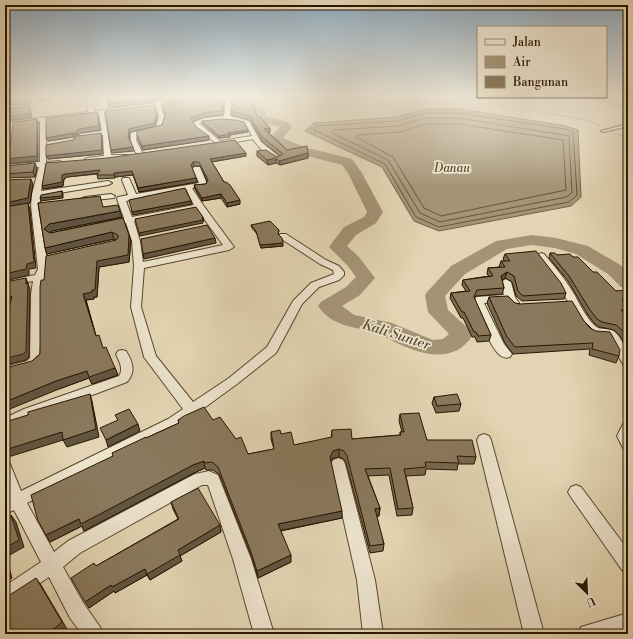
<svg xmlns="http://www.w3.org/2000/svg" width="633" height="639" viewBox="0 0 633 639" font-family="'Libre Bodoni',serif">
	<rect width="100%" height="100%" fill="#e3d5b3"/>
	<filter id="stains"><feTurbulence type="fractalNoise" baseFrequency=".005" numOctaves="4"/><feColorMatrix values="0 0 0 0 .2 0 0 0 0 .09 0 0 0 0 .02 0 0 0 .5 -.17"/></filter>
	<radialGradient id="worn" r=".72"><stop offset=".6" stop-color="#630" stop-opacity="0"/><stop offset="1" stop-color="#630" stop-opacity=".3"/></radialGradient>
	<polygon fill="#a49476" stroke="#736147" points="423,109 460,109 566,126 578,130 581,197 571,206 439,231 414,221 382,167 305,131 314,123 398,117"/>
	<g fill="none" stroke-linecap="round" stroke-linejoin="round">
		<g stroke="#66543b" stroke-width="1">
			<polygon points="424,113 459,113 565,129 573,132 577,195 569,202 439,227 416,217 385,164 314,130 317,126 398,121"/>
			<polygon points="424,118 459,118 569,136 572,193 566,197 440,222 420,213 388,160 332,133 334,130 398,126"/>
			<polygon points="425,124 459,124 563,140 566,190 441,216 424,208 393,157 356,137 358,135 400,132"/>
		</g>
		<path fill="#a49476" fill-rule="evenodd" d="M247,97H257L266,112L265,116L288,122L292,127L283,138L304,147L352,159L362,173L383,212L376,223L356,235L347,246L359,257L375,278L360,295L342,306L354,315L392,323L433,340L443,339L449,334L428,312L425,295L428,291L451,266L496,241L532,235L556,238L588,246L622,266L628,272V289L621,287L608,274L576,254L555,248L532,245L507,249L465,274L445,296L448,310L470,330L473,335C455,363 425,356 399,344C392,341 385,336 377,333C355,326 333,328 318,306L321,302L346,287L356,277L347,265L329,247L344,227L364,217L367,212L348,173L342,165L296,153L271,142L269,139L280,127L255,120L253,118L256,112Z"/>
		<defs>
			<g id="service">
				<polygon points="592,97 596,97 628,107 628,109"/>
				<polygon points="628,124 628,126 603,132 601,131"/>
			</g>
			<g id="minor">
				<path d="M34,97H40C33,112 19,111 5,112V108C16,108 29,109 34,97Z"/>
				<path d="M86,97H92L94,111L155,103L158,101L218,97L161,106L165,118L161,129L137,134L136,140L143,154L140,156C133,152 130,141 131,133L156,127L159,118L156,106L104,113L111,155H128V157L126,158L87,162L84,160L87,158L104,156L103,135L80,138L77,136L80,134L102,131L99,114L46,120V162L60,161L63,163L60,165L46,166L41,191L108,181L112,183L108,185L41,196L39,206L48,269C36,294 42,333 42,360L35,367L5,375V367L27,361L30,358L31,294L33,281L5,287V281L35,275L38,269L31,206L32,194L39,167L5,169V165L40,162V121L13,125L11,146L8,156L5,158L7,126H5V122L88,112Z"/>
				<path d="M226,97H232L230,116L249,121L261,142L281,158V160C272,162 258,147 253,139L219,145L198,130L192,123L193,122L205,118L224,116ZM221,120L236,121L245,123L252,136L220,141L199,123Z"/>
				<path d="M194,167H200L207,184L206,186L192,188L203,205L234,247L229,250L144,268L141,307L156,356L193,402L229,378L267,347L293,301L311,283L334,274L333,270L320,264L280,238L279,236L280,234H286L326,260L339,266L344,272V275L339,280L319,287L302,304L276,353L237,384L178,427L27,503L54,552L68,541L195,474L209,471L218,475L251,559L274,634H254L233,559L208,485H202L80,553L63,567L84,604L100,627L103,634H82L70,618L49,577L11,603L5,606V586L41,562L14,510L5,514V499L8,498L5,490V462L10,464L21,491L168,419L183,409L144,357L131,307L134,266L132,241L126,223H120L119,221L124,218L117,199L118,197L128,195L122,180L123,178H129L136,194L199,183L193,169ZM186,189L194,205L132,217L126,201ZM197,209L223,245L143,262L140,241L134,221Z"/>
				<polygon points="111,194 115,196 114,198 85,201 81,199 85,197"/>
				<path d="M541,253L544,254C553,265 562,275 569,286C578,299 583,314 594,325C600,332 610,326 616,333C625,343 628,355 628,367L624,366L608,337C602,334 595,337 590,334C577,325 568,299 559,286C552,276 544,266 536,256Z"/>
				<path d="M506,279L511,282L515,297L519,303L518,305H510L507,301L484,303L504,344L512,354L510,357C507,358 504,358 501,356C489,347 480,317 474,303L476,297L504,295L501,282Z"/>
				<path d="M122,350L126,351C133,362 136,372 127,382L34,417L5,429V418L24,409L119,376C124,369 119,361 116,354L118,351Z"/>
				<polygon points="628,423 628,450 623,448 617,436 623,424"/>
				<polygon points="484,434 489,436 491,440 544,634 524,634 477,440 479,436"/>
				<polygon points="338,458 343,460 345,464 375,580 383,634 363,634 357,580 331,464 333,460"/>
				<polygon points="576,485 581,487 628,550 628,573 622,570 571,497 568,492 571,487"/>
				<polygon points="628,613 628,631 619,634 578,634 581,627"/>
			</g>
		</defs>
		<use href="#service" stroke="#58452d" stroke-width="2.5"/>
		<use href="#minor" stroke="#58452d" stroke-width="2"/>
		<g stroke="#291500" stroke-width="1" stroke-dasharray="0.5 1" stroke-linecap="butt">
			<polyline points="445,97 576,118 590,121 601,126"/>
			<polyline points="617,134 628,138"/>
		</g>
		<use href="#service" fill="#ede4ce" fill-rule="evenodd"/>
		<use href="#minor" fill="#ede4ce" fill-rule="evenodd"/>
	</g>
	<g fill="#776850" stroke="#291500">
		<polygon points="202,97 224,97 223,115 204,117 192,122 196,127 209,140 143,150 138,140 137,135 162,125 165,115 162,103"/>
		<polygon points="231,111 257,117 270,128 270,132 268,132 287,150 308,153 308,158 280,165 276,163 268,165 257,156 257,151 277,157 280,156 262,141 250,120 232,115"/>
		<polygon points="98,116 100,130 80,133 77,135 79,136 102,137 102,154 48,159 46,156 73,140 76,138 74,137 48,141"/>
		<polygon points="202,121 248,130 248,132 230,135 230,137 219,138 203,124"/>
		<polygon points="246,156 212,162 224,182 240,204 227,207 221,198 202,201 195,189 194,185 206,184 207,181 200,166 194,166 192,168 196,178 197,182 139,192 133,175 115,177 115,178 98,179 97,175 98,174 67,177 64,179 63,186 43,189 46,163"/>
		<polygon points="5,166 37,168 35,177 5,178"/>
		<polygon points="38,203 103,207 122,217 52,231 49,233 50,233 123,218 131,241 129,262 99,267 97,297 94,297 94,299 86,300 96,336 115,368 118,375 92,384 89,378 59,389 32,361 40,354 44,280 116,240 114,239 47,254 45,248"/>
		<polygon points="251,225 279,230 278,235 283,246 261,248 257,234 252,228"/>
		<polygon points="550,253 557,255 573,257 616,291 628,293 628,304 626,304 628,306 628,314 625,314 628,317 628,354 627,349 620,336 614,330 600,327 595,324 588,315 568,281 549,258"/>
		<polygon points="505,254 566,293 564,299 522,301 516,296 512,282 505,278 502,280 504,288 502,294 476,296 474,298 491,335 489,341 477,342 475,337 472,337 463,318 461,318 450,298 451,293 466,291 462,285 463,280 489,276 487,274 488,268 500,267 499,267 501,261 505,261 503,259"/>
		<polygon points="489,297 515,303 584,321 619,356 616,363 589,355 590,349 513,354 505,343 487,303"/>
		<polygon points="434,397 461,404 459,411 436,413 432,403"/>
		<polygon points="400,414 427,440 476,457 474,464 458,464 457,470 426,469 425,475 406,476 413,508 412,515 397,516 389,475 368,476 380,508 379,516 376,516 384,544 383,551 370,553 346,463 344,459 339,457 332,459 331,462 342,518 281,531 291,562 258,578 252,558 219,474 213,470 206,470 205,468 194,473 84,531 82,526 50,542 113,456 146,438 179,423 178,420 213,420 236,439 248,454 274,449 271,439 271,432 281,434 294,445 331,438 332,430 352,439 400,435 400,432 402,432 399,421"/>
		<polygon points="171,502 220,525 221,532 180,556 182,561 150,580 147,575 115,593 114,591 89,608 96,566 178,519 173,509"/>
	</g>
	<g fill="#615541" stroke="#291500">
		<polygon points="27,97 32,97 25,104 5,106 5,102"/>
		<polygon points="38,97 55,97 54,100 39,101"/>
		<polygon points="155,97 198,97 158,100 154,102 109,108 108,104"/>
		<polygon points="224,97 223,115 204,117 191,123 190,118"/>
		<polygon points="29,105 32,117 5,121 5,117"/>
		<polygon points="157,115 157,118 155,126 130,132 129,141 128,137 129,129"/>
		<polygon points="98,116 100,130 80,133 77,136 75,133 79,129"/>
		<polygon points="37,119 38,123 38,161 5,164 5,159"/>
		<polygon points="270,128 270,132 264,133 264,129"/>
		<polygon points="248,130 248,132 230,135 230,137 219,138 219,136 228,133"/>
		<polygon points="73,133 74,137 48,141 46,138"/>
		<polygon points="101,133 102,137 102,154 48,159 46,156"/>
		<polygon points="209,136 209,140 143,150 142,146"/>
		<polygon points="133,147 134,151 112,153 111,150"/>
		<polygon points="246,153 246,156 210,162 210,159"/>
		<polygon points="308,153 308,158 280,165 279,161"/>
		<polygon points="276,158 276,163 268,165 267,160"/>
		<polygon points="193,162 194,166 192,168 191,165"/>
		<polygon points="35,163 37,168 35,177 33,172"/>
		<polygon points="100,170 101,173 67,177 64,179 63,186 43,189 42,186 65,174"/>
		<polygon points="132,171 133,175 115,177 115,178 114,175 114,173"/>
		<polygon points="196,178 197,182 139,192 138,188"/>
		<polygon points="31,179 33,184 30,203 28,204 30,209 36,268 29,269 29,275 5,281 5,203"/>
		<polygon points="62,191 63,194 63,198 41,201 40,198"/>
		<polygon points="221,194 221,198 202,201 202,198"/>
		<polygon points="240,200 240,204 227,207 227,203"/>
		<polygon points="191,201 192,204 133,215 132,212"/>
		<polygon points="120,211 122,217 52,231 46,235 44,229 49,224"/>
		<polygon points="203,217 204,221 203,221 203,223 140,236 139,233"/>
		<polygon points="112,232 114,239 47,254 45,248"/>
		<polygon points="129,235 131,241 129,262 99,267 97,297 94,297 94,299 86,300 98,343 83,294 92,290 97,261"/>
		<polygon points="215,238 216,243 144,259 143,254"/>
		<polygon points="283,243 283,246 261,248 260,245"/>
		<polygon points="507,272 505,278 500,281 501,276"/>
		<polygon points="26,278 30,289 29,357 26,360 10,364 7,358 26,284"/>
		<polygon points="12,296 15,302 5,304 5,298"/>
		<polygon points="115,368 118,375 92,384 89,378 59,389 5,411 5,402 56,381 87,371"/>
		<polygon points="90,394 92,401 99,437 67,447 63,440 5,458 5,450"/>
		<polygon points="138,424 140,431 108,447 106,440"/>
		<polygon points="339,449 339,457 332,459 330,464 330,457 333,451"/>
		<polygon points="204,461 205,468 194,473 84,531 82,526 50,542 46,535 79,519 193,465"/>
		<polygon points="380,508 379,516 374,517 375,509"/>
		<polygon points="342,511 342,518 278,531 278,524"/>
		<polygon points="11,515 16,522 24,547 6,557 12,578 5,582 5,548"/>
		<polygon points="220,525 221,532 180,556 182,561 150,580 147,574 178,550"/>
		<polygon points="291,555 291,562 258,578 257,571"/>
		<polygon points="145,569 147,575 115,593 114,591 89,608 85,602 111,585"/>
		<polygon points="36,578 41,585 67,629 60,634 47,634"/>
	</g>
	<g fill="#8a795d" stroke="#291500">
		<polygon points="5,97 27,97 24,100 5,102"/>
		<polygon points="107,97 155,97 108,104"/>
		<polygon points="202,97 224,97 222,111 204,113 190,118 196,127 209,136 142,146 137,135 137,131 162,125 166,114 162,103"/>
		<polygon points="233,97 251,97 257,117 260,117 270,128 264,129 287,150 307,146 308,153 279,161 276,158 267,160 257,151 266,150 277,157 283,154 262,137 250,116 231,111"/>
		<polygon points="29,105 31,113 5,117 5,109 19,108"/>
		<polygon points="154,105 157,115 154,123 129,129 128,137 133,147 111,150 105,111"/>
		<polygon points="97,112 99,126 79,129 75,133 79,136 101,133 102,150 46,156 46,145 73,140 77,136 73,133 46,138 46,118"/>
		<polygon points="37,119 37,156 5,159 5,154 8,152 11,142 13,122"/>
		<polygon points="221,119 236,120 244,122 248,130 228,133 230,134 219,136 202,121"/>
		<polygon points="235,140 246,153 210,159 224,182 226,182 230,185 240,200 227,203 221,194 202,198 194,185 206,184 208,180 199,162 193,162 191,165 196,178 138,188 132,171 114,173 114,175 97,175 100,170 65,174 62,175 62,182 42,186 46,163 107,158"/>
		<polygon points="35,163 33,172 5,174 5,166"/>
		<polygon points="31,179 28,198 5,203 5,180"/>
		<polygon points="185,188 191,201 132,212 129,200"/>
		<polygon points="62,191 62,196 40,198 41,195"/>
		<polygon points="100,196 103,207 118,205 120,211 49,224 44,229 50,233 123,218 129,235 128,255 97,261 95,290 92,290 92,292 83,294 96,336 99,335 103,348 106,347 115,368 89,377 87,371 56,381 5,402 5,368 32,361 40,354 40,287 41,280 44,280 46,256 116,240 118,238 118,235 112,232 45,248 38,203"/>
		<polygon points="28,203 34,262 27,264 26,269 5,274 5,207"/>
		<polygon points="196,207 203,217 202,218 203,220 139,233 135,219"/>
		<polygon points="270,221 279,230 278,234 282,238 283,243 260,245 256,231 251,225"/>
		<polygon points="207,225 215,238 143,254 141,239"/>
		<polygon points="536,251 561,283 566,293 523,296 518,291 514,276 507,272 501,276 504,288 477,290 474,297 491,335 478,336 476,332 474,332 464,312 462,312 451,293 470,291 463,280 493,276 488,268 505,267 501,261 510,261 505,254"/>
		<polygon points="550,253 555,253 557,255 570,254 573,257 578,257 593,272 597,272 616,291 626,290 628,293 628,299 622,300 628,306 628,309 621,310 628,317 628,341 623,331 616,325 602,322 597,319 590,310 569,276"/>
		<polygon points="26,278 26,284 28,283 26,351 23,354 7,358 5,335 5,326 12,296 5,298 5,282"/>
		<polygon points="508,296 515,303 520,304 572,301 584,321 590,328 596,331 610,332 620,350 619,356 592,349 593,343 515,347 507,337 489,297"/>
		<polygon points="90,394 96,429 63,440 62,432 5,450 5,422 28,415 28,412"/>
		<polygon points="457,394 461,404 437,406 434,397"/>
		<polygon points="204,407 213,420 220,417 236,439 241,437 248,454 274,449 271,432 280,430 281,434 291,432 294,445 332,437 332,430 351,429 352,439 401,435 400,432 404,432 400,414 419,413 427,440 472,440 476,457 457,456 459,463 425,462 426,467 404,469 413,508 398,509 390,468 365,469 380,508 375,509 384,544 370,546 347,456 344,451 339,449 333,451 330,457 342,511 278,524 291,555 257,571 251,552 218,467 212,462 204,463 204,461 193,465 81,524 79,519 46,535 38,521 31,495 113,456 112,453 146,437 146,438 179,423 178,420 184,416"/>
		<polygon points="129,409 138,424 106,440 100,428 118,420 115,415"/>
		<polygon points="198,488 220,525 178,550 180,555 147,574 145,569 112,587 111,585 85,602 71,578 94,563 96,566 179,519 171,502"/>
		<polygon points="11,515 19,540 5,548 5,518"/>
		<polygon points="5,564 7,571 5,572"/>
		<polygon points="36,578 62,622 47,634 5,634 5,598"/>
	</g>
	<linearGradient id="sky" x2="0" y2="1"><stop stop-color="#8da7ba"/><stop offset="0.52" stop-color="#f2ecdd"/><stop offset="1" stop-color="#f2ecdd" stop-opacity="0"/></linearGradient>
	<rect width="633" height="187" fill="url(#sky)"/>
	<g text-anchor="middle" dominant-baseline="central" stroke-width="3.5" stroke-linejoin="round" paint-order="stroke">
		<g font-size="12" font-style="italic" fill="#5a482f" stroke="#ede4ce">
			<text x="452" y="168">Danau</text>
		</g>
		<g font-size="14" font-style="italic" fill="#5a482f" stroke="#ede4ce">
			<text transform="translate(396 335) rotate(18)">Kali Sunter</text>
		</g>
	</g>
	<rect width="633" height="639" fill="none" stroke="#e3d5b3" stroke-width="20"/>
	<rect x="6" y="6" width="621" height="627" fill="none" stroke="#291500" stroke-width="2"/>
	<rect x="10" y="10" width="613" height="619" fill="none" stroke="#291500"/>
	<rect x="477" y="26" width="130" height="72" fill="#ede4ce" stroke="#9f917c"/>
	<rect x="485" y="39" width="20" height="6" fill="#ede4ce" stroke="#9f917c"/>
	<text x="513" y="46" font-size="12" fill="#291500">Jalan</text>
	<rect x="485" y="56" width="20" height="12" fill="#a49476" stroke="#9f917c"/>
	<text x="513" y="66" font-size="12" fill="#291500">Air</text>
	<rect x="485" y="76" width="20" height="12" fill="#8a795d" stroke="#9f917c"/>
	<text x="513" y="86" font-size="12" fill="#291500">Bangunan</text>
	<g transform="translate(587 593) rotate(156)" stroke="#ede4ce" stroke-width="3" paint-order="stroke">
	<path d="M0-3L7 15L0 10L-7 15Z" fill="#291500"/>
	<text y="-6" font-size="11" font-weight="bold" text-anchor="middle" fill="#291500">U</text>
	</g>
	<rect width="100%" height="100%" filter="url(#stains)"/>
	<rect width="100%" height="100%" fill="url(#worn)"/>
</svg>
